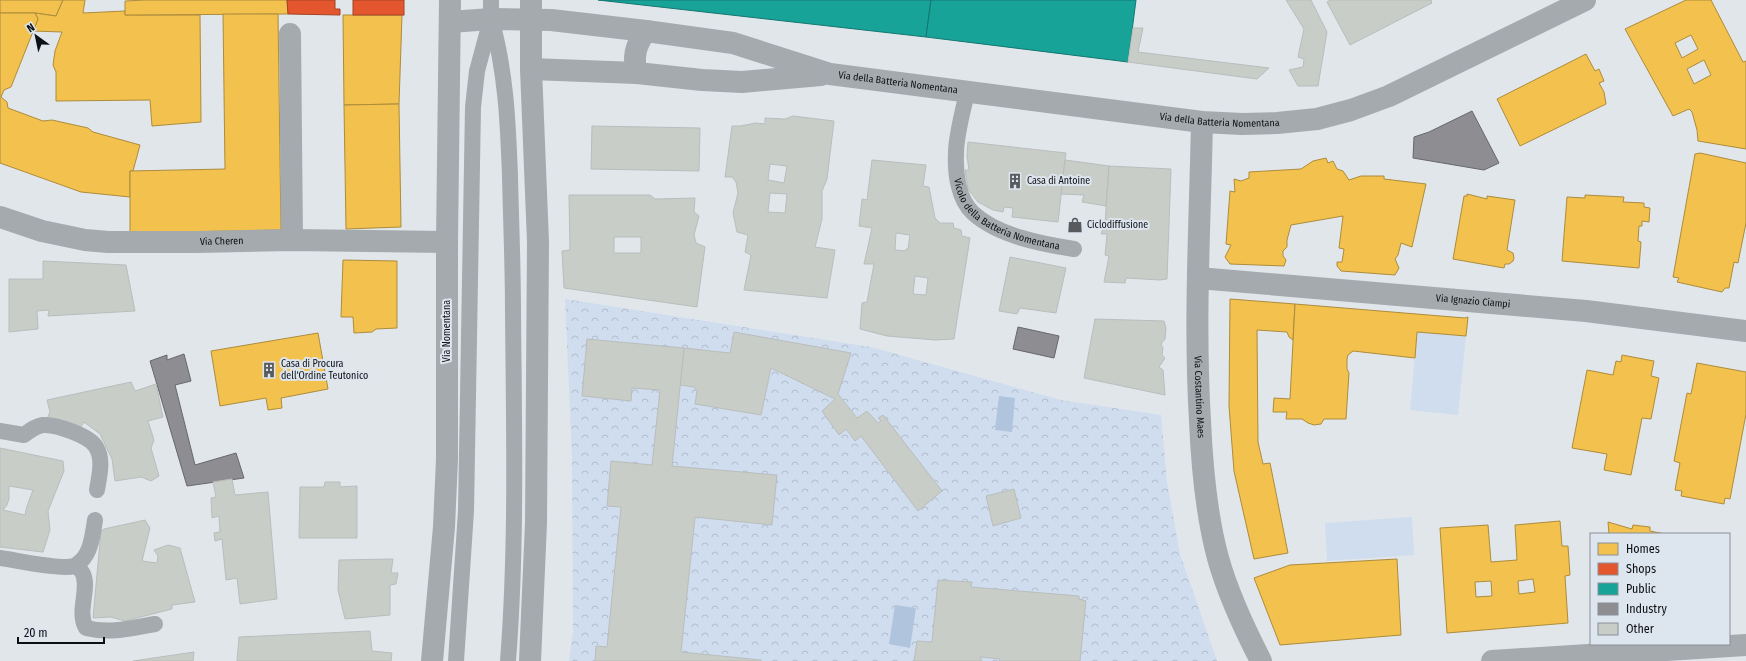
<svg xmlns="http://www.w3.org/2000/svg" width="1746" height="661" viewBox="0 0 1746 661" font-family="'Fira Sans Condensed',sans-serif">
	<defs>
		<pattern id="park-crowns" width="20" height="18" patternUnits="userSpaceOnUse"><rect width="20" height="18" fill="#cfddef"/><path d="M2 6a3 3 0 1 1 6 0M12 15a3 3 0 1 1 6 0" fill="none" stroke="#b1bdcc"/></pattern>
	</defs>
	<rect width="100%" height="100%" fill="#e1e6eb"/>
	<polygon fill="url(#park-crowns)" points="565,299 871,347 1061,400 1161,415 1167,482 1180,554 1217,661 569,661 573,632 572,457"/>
	<g fill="#cfddef">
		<polygon points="1417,332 1466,336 1458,415 1410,410"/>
		<polygon points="1412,517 1414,555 1327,561 1325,523"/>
	</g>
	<g fill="#b0c4de">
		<polygon points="999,396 1015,398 1012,432 995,430"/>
		<polygon points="895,605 916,608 910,648 889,644"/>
	</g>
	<g fill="#f2c14e" stroke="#ad8c3c" fill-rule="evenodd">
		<polygon points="0,0 63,0 56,16 35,13 0,13"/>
		<polygon points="63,0 85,0 83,13 125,11 125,15 200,15 201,122 152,126 150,100 56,101 56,72 53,65 55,51 62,32 33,31 38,19 35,13 56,16"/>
		<polygon points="145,0 287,0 288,14 125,15 125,1"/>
		<path d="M1686,0H1711L1743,62L1746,61V149L1698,141L1697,130L1692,112L1689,109L1673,116L1625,29ZM1691,35L1698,49L1682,58L1675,43ZM1704,60L1711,75L1694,84L1687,69Z"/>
		<polygon points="0,13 35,13 38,19 11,87 4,90 1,97 7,102 8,108 43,121 52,120 88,128 93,132 140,145 133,171 130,171 130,197 81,192 0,163"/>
		<polygon points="223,14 278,14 281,230 130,233 130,171 225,169"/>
		<polygon points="343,15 402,15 399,104 344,105"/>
		<polygon points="1586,54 1595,71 1599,69 1604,81 1599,83 1604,92 1606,104 1520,146 1497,99"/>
		<polygon points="399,104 401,227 346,229 344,105"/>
		<polygon points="1700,153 1746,163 1746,223 1738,263 1734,262 1729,288 1725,288 1722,292 1677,282 1679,278 1673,277 1695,154"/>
		<polygon points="1326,158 1328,163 1333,161 1337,169 1343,171 1349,180 1361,176 1384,176 1384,179 1426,184 1412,247 1401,243 1398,255 1395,259 1399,268 1395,275 1341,271 1337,266 1337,262 1342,262 1344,249 1339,248 1343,216 1291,225 1287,240 1287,247 1283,251 1283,256 1286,260 1284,266 1230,264 1225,257 1231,245 1226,244 1230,191 1235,192 1234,179 1241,181 1249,178 1249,172 1301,169 1313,161"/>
		<polygon points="1467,194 1487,199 1487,196 1515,200 1507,250 1513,253 1514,258 1513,261 1509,264 1505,264 1504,268 1453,259 1464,196 1467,196"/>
		<polygon points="1585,195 1624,197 1623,202 1644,203 1644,207 1650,208 1649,222 1642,221 1642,226 1639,226 1638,241 1641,242 1639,268 1562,261 1567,197 1585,198"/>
		<polygon points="343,260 397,261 397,328 376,329 372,332 354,333 353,317 341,317"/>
		<polygon points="1230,299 1295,304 1293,340 1289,337 1287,332 1257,330 1258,442 1263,464 1270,463 1288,553 1254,559 1234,471 1229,406"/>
		<polygon points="1295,304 1465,318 1468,317 1466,336 1417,332 1415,358 1353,351 1348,355 1347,359 1347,369 1349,373 1346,419 1324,419 1321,424 1314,425 1308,423 1302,419 1286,419 1287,412 1273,412 1274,398 1290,399"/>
		<polygon points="318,333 328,389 281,398 282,408 268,410 266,398 220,406 211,351"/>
		<polygon points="1622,355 1654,361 1651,376 1659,378 1651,419 1642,418 1631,475 1604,470 1607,454 1572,448 1587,370 1613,375 1616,361 1621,362"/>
		<polygon points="1697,363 1746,372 1746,414 1730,499 1725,498 1724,504 1681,496 1682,491 1675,490 1680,463 1674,461 1687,393 1691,394"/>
		<path d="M1560,521L1562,546H1568L1570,575L1565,576L1568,623L1447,633L1440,528L1488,525L1491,562L1517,560L1515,525ZM1533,579L1535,592L1519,594L1518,581ZM1491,581L1492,596L1476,597L1475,582Z"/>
		<polygon points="1608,522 1632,529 1633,525 1650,527 1650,531 1665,534 1609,534"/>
		<polygon points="1397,559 1401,635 1280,645 1254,578 1290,565"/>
	</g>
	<g fill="#e4572e" stroke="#a44226">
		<polygon points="287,0 335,0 335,9 340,9 340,15 288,14"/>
		<rect x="353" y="0" width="51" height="15"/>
	</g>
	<g fill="#17a398" stroke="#147770">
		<polygon points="598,0 931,0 926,37"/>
		<polygon points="931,0 1136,0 1128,62 926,37"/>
	</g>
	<g fill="#8d8d92" stroke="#67686c">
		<polygon points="1472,111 1499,163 1484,170 1413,158 1414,137 1429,132"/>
		<polygon points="1018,327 1059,336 1054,358 1013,349"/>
		<polygon points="184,354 191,381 175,385 195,465 236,453 244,478 187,486 150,361 167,355 167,360"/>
	</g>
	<g fill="#c8cdc8" stroke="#babdbd" fill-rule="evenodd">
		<polygon points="1286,0 1311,0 1327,32 1318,86 1298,86 1289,70 1303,67 1304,59 1298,57 1304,29"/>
		<polygon points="1330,0 1431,0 1432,3 1350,45 1327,2"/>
		<polygon points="1133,28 1143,28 1138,52 1269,68 1257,79 1128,62"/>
		<path d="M793,116L834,121L827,179L822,191V219L815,247L835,250L827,298L744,290L751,255L745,252L748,235L737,232L733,213L738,193L736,182L732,177H725L732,126H740L756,123L765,124V118L785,119ZM770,164L787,166L784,183L768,180ZM770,193L787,194L785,213L768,212Z"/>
		<polygon points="592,126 700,128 699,171 591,169"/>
		<polygon points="968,142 1066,153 1058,222 1012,217 1013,208 1004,207 1003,212 993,210 978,202 968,189 965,170 969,170 967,156"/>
		<path d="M872,160L926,165L923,186L929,187L935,218L940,223H953L954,228L961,230L962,236L970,238L954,339L935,340L887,336L860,329L862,303L867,302L874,264H864L872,228L859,226L862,199L867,200ZM896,233L910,235L908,249H906V251L895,250ZM915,276L928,278L926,295L913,294Z"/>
		<polygon points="1065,160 1109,166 1106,206 1082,202 1084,195 1061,194"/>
		<polygon points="1109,166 1171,169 1167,279 1160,280 1126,278 1125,283 1104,282 1109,256 1105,255 1107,234 1101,234 1105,224"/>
		<path d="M569,195H650L655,199L695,198L694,212L699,216L694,235L696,243L705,247L697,307L564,288L562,251L570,250ZM614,237H641V253H614Z"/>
		<polygon points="1010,257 1066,268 1056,313 1020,308 1017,314 999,311"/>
		<polygon points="43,261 126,265 135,311 48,316 49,310 37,311 38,329 9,332 9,279 43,279"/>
		<polygon points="1095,319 1164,321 1166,328 1165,339 1161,344 1163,348 1162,355 1165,358 1159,367 1163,370 1165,395 1084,378"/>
		<polygon points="734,332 851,353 838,394 857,418 867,411 878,423 881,421 878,418 883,415 942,491 918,511 861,436 855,441 846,429 839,435 822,411 835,399 771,368 761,415 695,404 697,391 694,387 680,385 684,348 730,353"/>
		<polygon points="587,339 684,348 672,466 777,475 772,525 695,517 681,652 761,660 761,661 595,661 596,646 607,647 621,507 607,506 611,461 652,465 660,390 632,388 631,401 582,396"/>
		<polygon points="131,382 135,391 156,384 163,417 148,421 154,440 151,448 159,476 151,481 141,477 115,481 112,459 100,434 84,422 81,427 47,419 50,412 47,400"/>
		<path d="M0,448L63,461L64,471L48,511L50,530L43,552L0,547ZM9,486L33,490L27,506L25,515L3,510L7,505L9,499Z"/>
		<polygon points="232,479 235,495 268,492 277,599 240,604 237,578 226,580 222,539 215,541 214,533 220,532 219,516 212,518 211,498 216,497 213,482"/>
		<polygon points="325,482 340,482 340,487 357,486 357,538 299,538 300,487 324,487"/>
		<polygon points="1014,489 1021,518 993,526 986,496"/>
		<polygon points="145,520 150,528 142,561 157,563 158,556 154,550 168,545 180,548 195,602 172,605 172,609 125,621 111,617 93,618 101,531 104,529"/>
		<polygon points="393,559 391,573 398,573 396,584 390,585 390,615 345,619 338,590 339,560"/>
		<polygon points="938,580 972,582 971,587 1079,596 1079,599 1086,601 1080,661 999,661 1000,659 980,657 982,661 914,661 917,641 932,642"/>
		<polygon points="370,631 372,651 392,653 391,661 237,661 239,637"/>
		<polygon points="194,652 193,661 133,661"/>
	</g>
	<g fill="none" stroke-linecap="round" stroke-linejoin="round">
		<g stroke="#a5aaaf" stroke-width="16">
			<path d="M491,19C506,71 508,123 510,176C511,221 513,267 513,312C514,428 517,545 508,661"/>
			<path id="s1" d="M967,93C963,110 956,136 956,153C955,173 958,199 973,213C998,236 1042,244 1074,249"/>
			<path d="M0,431L24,435C29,431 36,426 43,425C56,424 90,436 96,447C104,459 99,477 97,490"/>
			<path d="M0,558C16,560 61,570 74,566C77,565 79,563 81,561C91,552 93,533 95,520"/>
			<path d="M76,566C78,568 81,570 82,572C91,587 76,611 86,628C110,634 132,628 155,624"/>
			<polyline points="456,661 466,511 473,107 477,71 491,19 491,0"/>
		</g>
		<g stroke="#a5aaaf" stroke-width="22">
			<polyline points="290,34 292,240"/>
			<path d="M637,73C632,57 636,44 646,31"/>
			<path id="s2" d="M1202,122C1200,222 1194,321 1200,421C1202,467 1206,514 1218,558C1228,594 1244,628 1261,661"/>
			<path id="s3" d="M0,217L42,231L85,240L108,242H197L292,240L447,242"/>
			<path id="s4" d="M1198,278L1586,311L1746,331"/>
			<polyline points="1492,661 1746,645"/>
		</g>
		<g stroke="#a5aaaf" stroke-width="22">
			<path id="s5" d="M450,22L491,19L551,20L646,31L733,43L830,74L1202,122L1242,124L1277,123L1317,119L1351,110L1389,96L1585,0"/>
			<polyline points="531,69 637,73 702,80 742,82 821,75"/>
			<polyline points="432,661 444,527 447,459 447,242 450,0"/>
			<polyline points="530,661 536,523 538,242 531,69 531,0"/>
		</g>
	</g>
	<defs>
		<symbol id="building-bare" viewBox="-9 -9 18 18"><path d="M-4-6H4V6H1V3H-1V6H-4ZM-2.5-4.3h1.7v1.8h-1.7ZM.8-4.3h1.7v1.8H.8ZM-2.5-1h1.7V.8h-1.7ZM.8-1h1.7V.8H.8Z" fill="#575b5f" stroke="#dde5ef" stroke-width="2.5" paint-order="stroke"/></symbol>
		<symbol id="shop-bare" viewBox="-9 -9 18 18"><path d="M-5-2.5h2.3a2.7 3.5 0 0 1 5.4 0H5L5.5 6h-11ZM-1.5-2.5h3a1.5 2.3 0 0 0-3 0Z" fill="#575b5f" stroke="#dde5ef" stroke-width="2.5" paint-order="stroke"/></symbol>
	</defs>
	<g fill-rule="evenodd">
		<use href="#building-bare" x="1004" y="170" width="22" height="22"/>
		<use href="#shop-bare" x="1064" y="214" width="22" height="22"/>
		<use href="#building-bare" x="258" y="359" width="22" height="22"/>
	</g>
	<g text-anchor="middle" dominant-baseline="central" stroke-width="4" stroke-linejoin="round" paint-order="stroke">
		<g font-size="10" fill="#0d1013" stroke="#dde5ef">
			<text stroke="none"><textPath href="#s5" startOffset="455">Via della Batteria Nomentana</textPath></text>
			<text stroke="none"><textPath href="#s5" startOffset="779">Via della Batteria Nomentana</textPath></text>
			<text stroke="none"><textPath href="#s1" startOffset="153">Vicolo della Batteria Nomentana</textPath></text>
			<text stroke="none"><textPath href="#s3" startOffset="225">Via Cheren</textPath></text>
			<text stroke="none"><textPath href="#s4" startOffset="276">Via Ignazio Ciampi</textPath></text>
			<text transform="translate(447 331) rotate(-90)">Via Nomentana</text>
			<text stroke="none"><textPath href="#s2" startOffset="275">Via Costantino Maes</textPath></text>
		</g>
		<g font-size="10" fill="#0d1013" stroke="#dde5ef" text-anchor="start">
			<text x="1027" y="181">Casa di Antoine</text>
			<text x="1087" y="225">Ciclodiffusione</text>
			<text x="281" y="364">Casa di Procura<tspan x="281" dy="12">dell‘Ordine Teutonico</tspan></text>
		</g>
	</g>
	<rect x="1590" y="533" width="140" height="112" fill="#dde5ef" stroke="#8a9097"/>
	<rect x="1598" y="543" width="20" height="12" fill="#f2c14e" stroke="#8a9097"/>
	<text x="1626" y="553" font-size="12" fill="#0d1013">Homes</text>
	<rect x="1598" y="563" width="20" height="12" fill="#e4572e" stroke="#8a9097"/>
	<text x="1626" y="573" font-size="12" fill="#0d1013">Shops</text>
	<rect x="1598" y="583" width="20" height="12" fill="#17a398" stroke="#8a9097"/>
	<text x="1626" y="593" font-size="12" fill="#0d1013">Public</text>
	<rect x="1598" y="603" width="20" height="12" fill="#8d8d92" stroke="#8a9097"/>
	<text x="1626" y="613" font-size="12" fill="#0d1013">Industry</text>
	<rect x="1598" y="623" width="20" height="12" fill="#c8cdc8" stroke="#8a9097"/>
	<text x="1626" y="633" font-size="12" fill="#0d1013">Other</text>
	<g transform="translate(36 36) rotate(327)" stroke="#dde5ef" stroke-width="3" paint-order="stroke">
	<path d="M0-3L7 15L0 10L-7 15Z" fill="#0d1013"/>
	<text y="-6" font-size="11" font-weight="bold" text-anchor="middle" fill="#0d1013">N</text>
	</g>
	<path d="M18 637v6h86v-6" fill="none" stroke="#0d1013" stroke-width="2"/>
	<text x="24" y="637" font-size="12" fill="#0d1013" stroke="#dde5ef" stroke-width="3" paint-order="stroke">20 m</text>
</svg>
